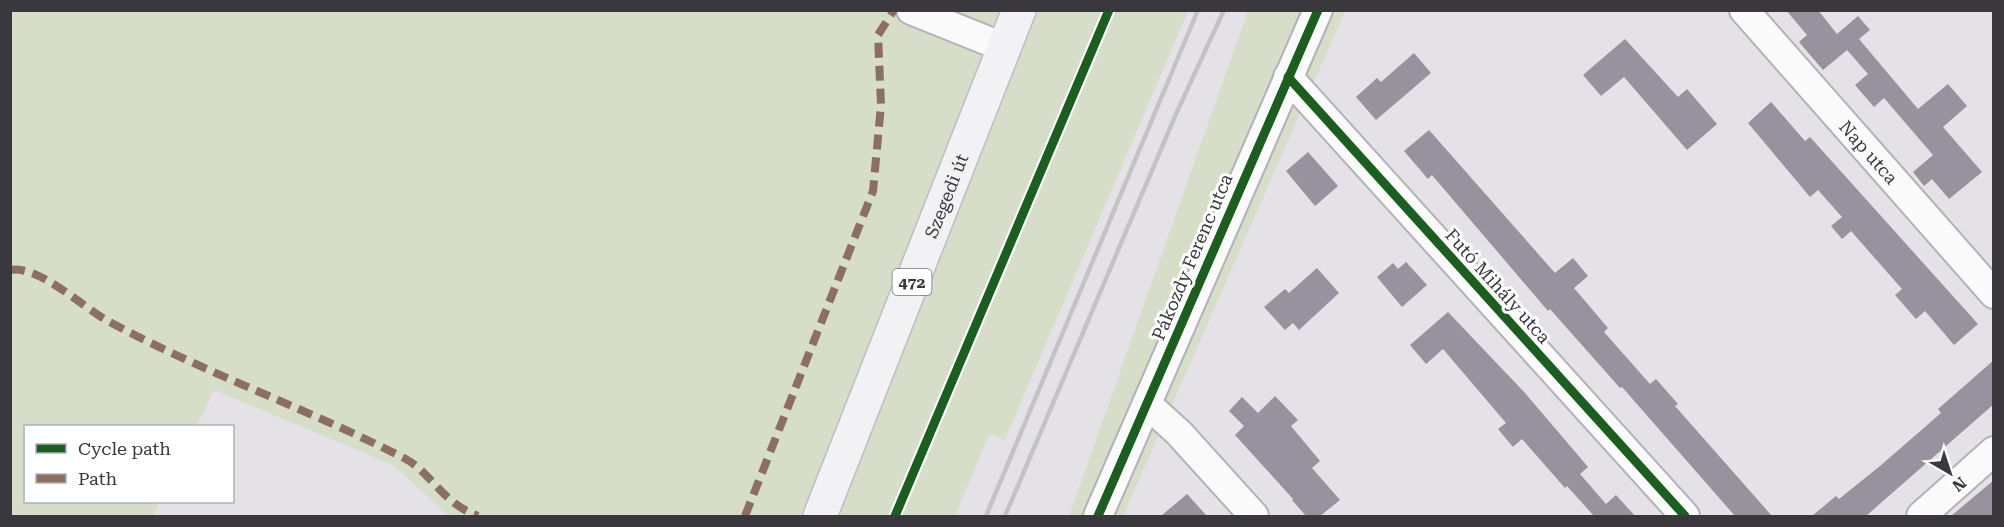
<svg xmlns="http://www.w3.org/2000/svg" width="2004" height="527" viewBox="0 0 2004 527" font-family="'Roboto Serif',serif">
	<rect width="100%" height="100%" fill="#e4e1e7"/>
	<g fill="#d6ddc8">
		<polygon points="10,11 1188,11 1005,440 989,434 955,516 449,516 393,465 214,390 197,426 26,426 26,502 160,502 153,516 11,516"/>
		<polygon points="1248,11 1345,11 1123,516 1069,516"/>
	</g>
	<g fill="#97929d">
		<polygon points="1786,10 1818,10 1837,34 1858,16 1870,30 1859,39 1918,109 1948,84 1967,106 1943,127 1982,172 1949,199 1932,179 1924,186 1913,172 1933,155 1884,98 1874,107 1855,85 1868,74 1847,50 1823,70 1799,42 1807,35"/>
		<polygon points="1625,39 1678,97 1687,89 1717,124 1687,150 1624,77 1601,96 1583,75"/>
		<polygon points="1414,53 1431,73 1376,120 1356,97 1377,78 1381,82"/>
		<polygon points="1771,102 1805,141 1810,137 1978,324 1954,345 1925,311 1916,319 1895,295 1902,289 1851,231 1842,239 1831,226 1842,217 1818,190 1810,197 1748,123"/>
		<polygon points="1429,130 1555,273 1573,258 1588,276 1574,288 1608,328 1604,332 1650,384 1656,379 1678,404 1675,406 1772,516 1735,516 1622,387 1620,388 1550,309 1548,311 1432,175 1428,179 1404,151"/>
		<polygon points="1308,152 1338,186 1315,206 1286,171"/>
		<polygon points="1406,262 1427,285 1402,307 1377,277 1393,263 1398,269"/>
		<polygon points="1317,268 1339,293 1299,330 1293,323 1285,330 1264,307 1285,289 1289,293"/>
		<polygon points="1448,312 1525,393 1588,467 1580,474 1606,504 1616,495 1635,516 1591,516 1593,515 1567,486 1565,488 1522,439 1513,447 1498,429 1506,423 1443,349 1426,364 1410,345"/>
		<polygon points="1994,360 1994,404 1866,516 1812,516 1836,496 1839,499 1880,466 1941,413 1938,409"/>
		<polygon points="1275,396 1298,420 1291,426 1320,461 1312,468 1340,500 1320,516 1306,516 1292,500 1293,499 1235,435 1244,426 1229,411 1242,397 1258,413"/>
		<polygon points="1994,480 1994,516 1951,516"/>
		<polygon points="1187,494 1207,516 1161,516"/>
	</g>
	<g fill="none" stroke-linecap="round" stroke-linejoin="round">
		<defs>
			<g id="minor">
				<polyline points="911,10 1003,47"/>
				<path id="s1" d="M1744,10L1994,294"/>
				<polyline points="1288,77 1685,516"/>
				<polyline points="1147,404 1179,433 1254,516"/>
				<polyline points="1098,516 1318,10"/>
				<polyline points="1921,516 1994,451"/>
			</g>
			<g id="major">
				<path id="s2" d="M820,516L1019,10"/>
			</g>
		</defs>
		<use href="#minor" stroke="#b3b1b6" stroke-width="32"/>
		<use href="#major" stroke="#bebcc5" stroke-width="36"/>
		<use href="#minor" stroke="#fbfafb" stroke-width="28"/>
		<use href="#major" stroke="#f2f2f5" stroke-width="33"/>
		<g stroke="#c4c3c4" stroke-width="4.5">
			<polyline points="986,516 1198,10"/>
			<polyline points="1005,516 1176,114 1224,10"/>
		</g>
		<g stroke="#8d6e63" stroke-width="8" stroke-dasharray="15 8" stroke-linecap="butt">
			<path d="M10,270C38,265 82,306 106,320C202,372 306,408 404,458C431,472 442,503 478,516"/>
			<polyline points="745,516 873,191 881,105 878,35 894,10"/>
		</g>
		<defs>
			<g id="cycleway">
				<polyline points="1288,77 1685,516"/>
				<polyline points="895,516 1109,10"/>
				<polyline points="1098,516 1318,10"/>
			</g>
		</defs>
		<use href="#cycleway" stroke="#fff" stroke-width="13"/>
		<use href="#cycleway" stroke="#1b5e20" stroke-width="9"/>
	</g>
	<g text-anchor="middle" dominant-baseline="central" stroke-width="6" stroke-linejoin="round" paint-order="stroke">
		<rect fill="#fff" stroke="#757476" stroke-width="1.5" x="892.5" y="269" width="39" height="26" rx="4.5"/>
		<g font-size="16" font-weight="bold" fill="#3a383c">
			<text x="912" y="282">472</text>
		</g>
		<g font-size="18" fill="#3a383c" stroke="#fff">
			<text stroke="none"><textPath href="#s1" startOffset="189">Nap utca</textPath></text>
			<text stroke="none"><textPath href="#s2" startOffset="344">Szegedi út</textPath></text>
			<text transform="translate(1192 257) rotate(-67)">Pákozdy Ferenc utca</text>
			<text transform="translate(1498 286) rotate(48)">Futó Mihály utca</text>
		</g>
	</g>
	<rect width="2004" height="527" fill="none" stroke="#3a383c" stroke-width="24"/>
	<rect x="24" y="425" width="210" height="78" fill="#ffffff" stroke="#b0afb1" stroke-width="1.5"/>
	<rect x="36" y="444" width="30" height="9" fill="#1b5e20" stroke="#b0afb1" stroke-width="1.5"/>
	<text x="78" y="455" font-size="18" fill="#3a383c">Cycle path</text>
	<rect x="36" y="474" width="30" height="9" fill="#8d6e63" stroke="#b0afb1" stroke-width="1.5"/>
	<text x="78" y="485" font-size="18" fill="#3a383c">Path</text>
	<g transform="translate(1950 473) rotate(141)" stroke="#ffffff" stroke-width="4.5" paint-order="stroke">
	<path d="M0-4.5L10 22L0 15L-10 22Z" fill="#3a383c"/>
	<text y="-9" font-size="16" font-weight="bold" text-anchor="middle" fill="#3a383c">N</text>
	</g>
</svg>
